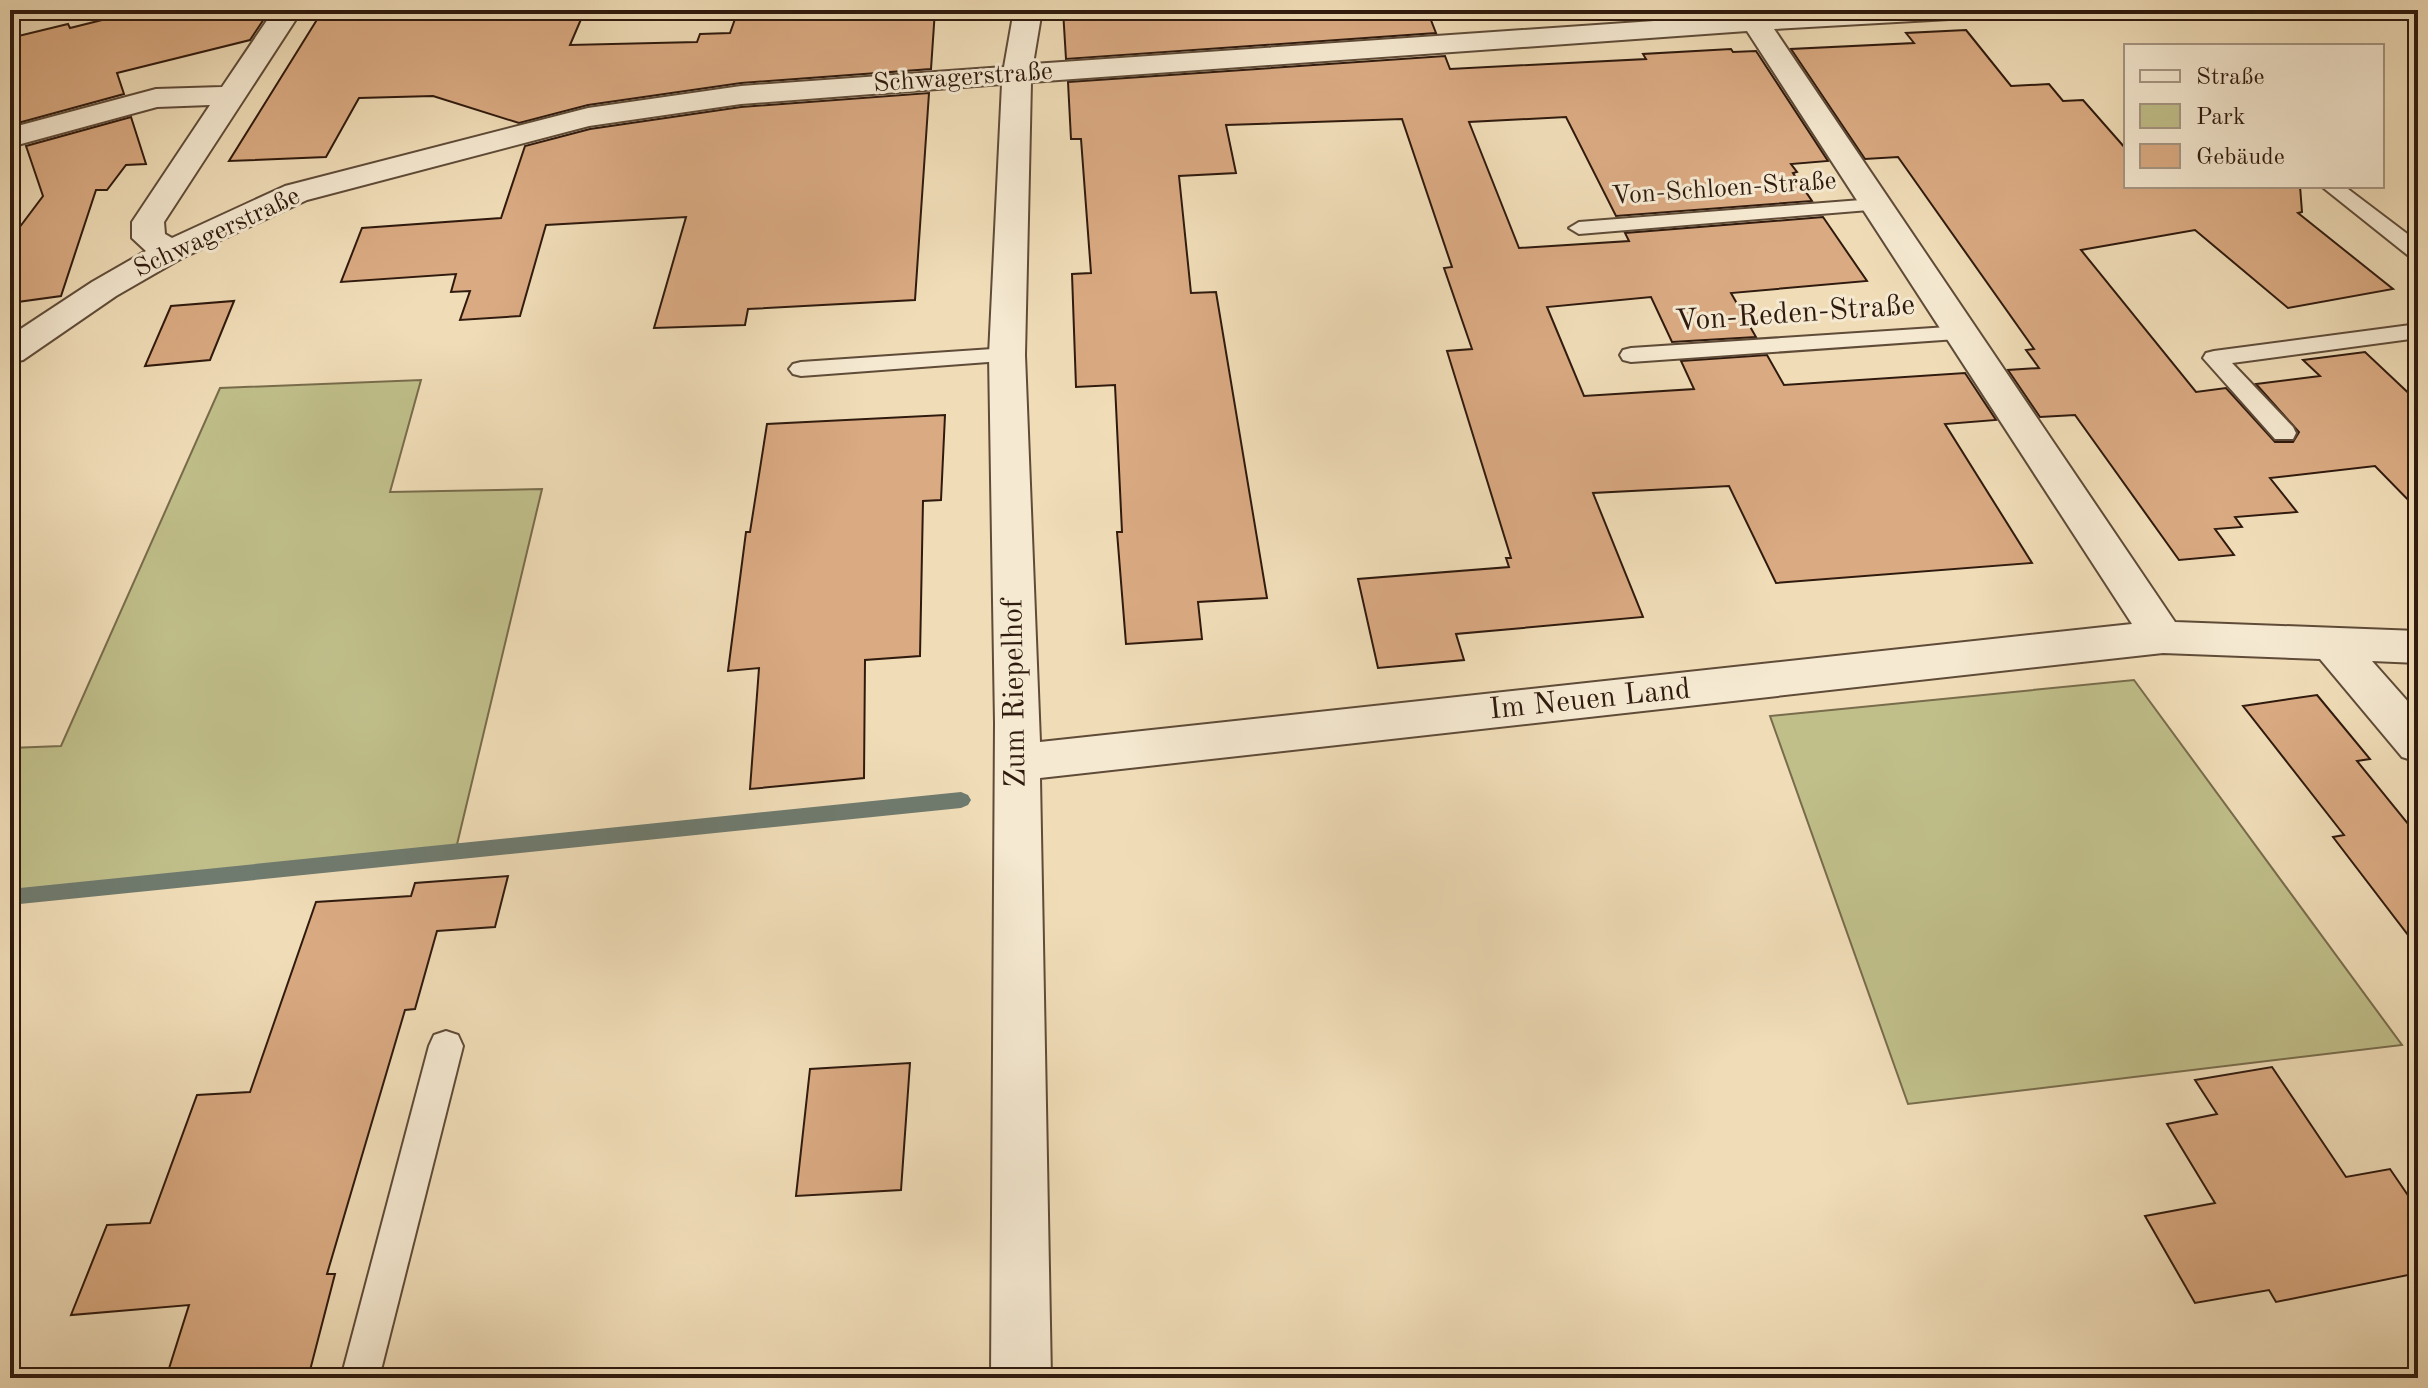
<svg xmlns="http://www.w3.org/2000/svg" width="2428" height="1388" viewBox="0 0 2428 1388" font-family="'Old Standard TT',serif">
	<rect width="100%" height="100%" fill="#f0ddb8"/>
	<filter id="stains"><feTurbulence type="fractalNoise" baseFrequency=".0025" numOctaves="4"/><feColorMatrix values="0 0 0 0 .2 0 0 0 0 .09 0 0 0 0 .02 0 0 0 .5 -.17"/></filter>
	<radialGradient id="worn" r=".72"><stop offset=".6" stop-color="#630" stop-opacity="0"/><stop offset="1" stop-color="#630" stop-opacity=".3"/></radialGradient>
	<g fill="#c0bf8a" stroke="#786c4c" stroke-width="2">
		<polygon points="421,380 390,492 542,489 454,857 10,901 10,748 61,746 220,388"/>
		<polygon points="2134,680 2402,1045 1908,1104 1770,716"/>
	</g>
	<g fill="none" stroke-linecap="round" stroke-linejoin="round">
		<polygon fill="#6f7b6f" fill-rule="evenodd" points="961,792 968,795 971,800 968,805 961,808 10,905 10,889"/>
	</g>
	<g fill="#daaa82" stroke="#2f1a0e" stroke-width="2">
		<polygon points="142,10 270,10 250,40 117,73 124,94 18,123 10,99 10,38 68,24 70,28"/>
		<polygon points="323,10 461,10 458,17 582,17 570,45 697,42 700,34 730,33 735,19 779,18 782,10 935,10 931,69 741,83 588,105 519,123 433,96 359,98 326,157 229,161"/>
		<polygon points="1063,10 1427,10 1436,33 1066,59"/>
		<polygon points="1966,30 2011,86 2049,84 2063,101 2083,100 2126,149 2126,186 2300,186 2302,212 2298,213 2393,289 2288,308 2195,230 2081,250 2196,392 2226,388 2275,442 2293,442 2299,432 2256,384 2320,376 2303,360 2365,352 2418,402 2418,510 2375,466 2270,478 2297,512 2235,517 2242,527 2215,529 2234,555 2179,560 2075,415 2040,417 2008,370 2039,368 2026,350 2034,349 1898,157 1865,159 1791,49 1914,43 1906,33"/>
		<polygon points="1731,49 1733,52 1756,51 1828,161 1791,164 1797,172 1793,173 1812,201 1616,216 1566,117 1469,122 1519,248 1629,241 1625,233 1823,217 1867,281 1731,293 1756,337 1672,342 1651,297 1547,307 1584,396 1694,389 1681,361 1767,355 1784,385 1965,373 1996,420 1945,424 2032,563 1776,583 1729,486 1593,493 1643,617 1456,634 1464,660 1378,668 1358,579 1509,567 1506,558 1511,558 1447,351 1472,349 1444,268 1452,267 1402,119 1226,125 1236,173 1179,176 1191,293 1216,292 1267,598 1198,602 1202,639 1126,644 1117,532 1122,532 1115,385 1076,387 1072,274 1091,273 1081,139 1071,139 1068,82 1445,56 1450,69 1646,59 1643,54"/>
		<polygon points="929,93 915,300 748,309 745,325 654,328 686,217 546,225 520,316 460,320 470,291 451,292 456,274 341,282 362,228 501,218 525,146 590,129 741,107"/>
		<polygon points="131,117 146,164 126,165 107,190 96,190 61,296 10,303 10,240 43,196 26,146"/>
		<polygon points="234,301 210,360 145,366 171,306"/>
		<polygon points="945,415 941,500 923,501 920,656 865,660 864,778 750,789 759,668 728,671 746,532 750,532 767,424"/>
		<polygon points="2317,695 2370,759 2357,761 2418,836 2418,948 2333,837 2344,835 2243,706"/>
		<polygon points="508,876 495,927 437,931 415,1009 405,1010 327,1274 335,1274 308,1378 166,1378 189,1305 71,1315 107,1225 150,1223 197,1095 250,1092 316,902 411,896 415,883"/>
		<polygon points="910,1063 901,1190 796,1196 810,1069"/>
		<polygon points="2272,1067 2346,1177 2390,1169 2418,1210 2418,1273 2276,1302 2269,1290 2195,1303 2145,1216 2215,1203 2167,1124 2217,1114 2195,1080"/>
	</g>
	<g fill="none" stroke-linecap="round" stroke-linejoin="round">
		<defs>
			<g id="lane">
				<polygon points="2321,186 2344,186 2418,242 2418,258 2410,257"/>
				<polygon points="1874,199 1881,201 1884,205 1881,209 1579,234 1569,228 1579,222"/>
				<polygon points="2418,324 2418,338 2232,363 2293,427 2296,433 2293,439 2275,439 2203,358 2206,353 2214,351"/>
				<polygon points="1963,326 1971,328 1974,333 1971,338 1631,362 1623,360 1620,355 1623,350 1631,348"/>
				<polygon points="1007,348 1015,350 1018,355 1015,360 801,376 793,374 789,369 793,364 801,362"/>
				<polygon points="446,1031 458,1035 463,1046 379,1378 341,1378 429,1046 434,1035"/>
			</g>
			<path id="street" d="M274,10H302L164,222L165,234L172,238L285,186L588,108L741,86L1004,67L1014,10H1042L1033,64L1755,14L1819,10H1981L1977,16L1967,18L1774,29L2175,622L2418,631V663L2372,661L2418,713V762L2402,757L2320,659L2163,653L1040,778L1051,1378H991L995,723L989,355L1002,84L741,104L589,126L307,200L182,258L116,296L23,360L10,363V336L92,282L146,251L132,238V222L210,105L157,107L10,147V128L156,89L222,87ZM1747,31L2132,624L1040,742L1025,355L1031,82Z"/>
		</defs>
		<use href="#lane" stroke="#5f4b38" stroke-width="4"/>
		<use href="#street" stroke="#5f4b38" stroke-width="4"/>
		<polyline stroke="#2f1a0e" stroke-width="4" stroke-dasharray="1 3" stroke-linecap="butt" points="2008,17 2127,10"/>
		<use href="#lane" fill="#f5e9d1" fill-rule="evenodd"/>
		<use href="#street" fill="#f5e9d1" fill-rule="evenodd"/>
	</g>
	<g text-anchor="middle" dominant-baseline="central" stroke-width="6" stroke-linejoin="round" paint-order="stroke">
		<g font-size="26" fill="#2f1a0e" stroke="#f5e9d1">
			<text transform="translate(963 78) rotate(-4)">Schwagerstraße</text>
			<text transform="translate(1724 189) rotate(-4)">Von-Schloen-Straße</text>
			<text transform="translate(217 233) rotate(-25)">Schwagerstraße</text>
		</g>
		<g font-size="30" fill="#2f1a0e" stroke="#f5e9d1">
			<text transform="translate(1795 314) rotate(-4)">Von-Reden-Straße</text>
			<text transform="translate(1015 693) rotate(-91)">Zum Riepelhof</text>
			<text transform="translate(1590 700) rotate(-6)">Im Neuen Land</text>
		</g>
	</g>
	<rect width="2428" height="1388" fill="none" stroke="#f0ddb8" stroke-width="40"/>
	<rect x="12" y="12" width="2404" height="1364" fill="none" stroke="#2f1a0e" stroke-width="4"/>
	<rect x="20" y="20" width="2388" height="1348" fill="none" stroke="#2f1a0e" stroke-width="2"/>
	<rect x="2124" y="44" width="260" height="144" fill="#f5e9d1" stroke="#a69683" stroke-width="2"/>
	<rect x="2140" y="70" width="40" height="12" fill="#f5e9d1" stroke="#a69683" stroke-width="2"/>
	<text x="2196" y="84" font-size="24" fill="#2f1a0e">Straße</text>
	<rect x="2140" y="104" width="40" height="24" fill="#c0bf8a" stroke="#a69683" stroke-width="2"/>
	<text x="2196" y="124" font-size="24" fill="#2f1a0e">Park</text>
	<rect x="2140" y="144" width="40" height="24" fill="#daaa82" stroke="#a69683" stroke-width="2"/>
	<text x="2196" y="164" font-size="24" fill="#2f1a0e">Gebäude</text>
	<rect width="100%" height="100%" filter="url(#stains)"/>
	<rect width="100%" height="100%" fill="url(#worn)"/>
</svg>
